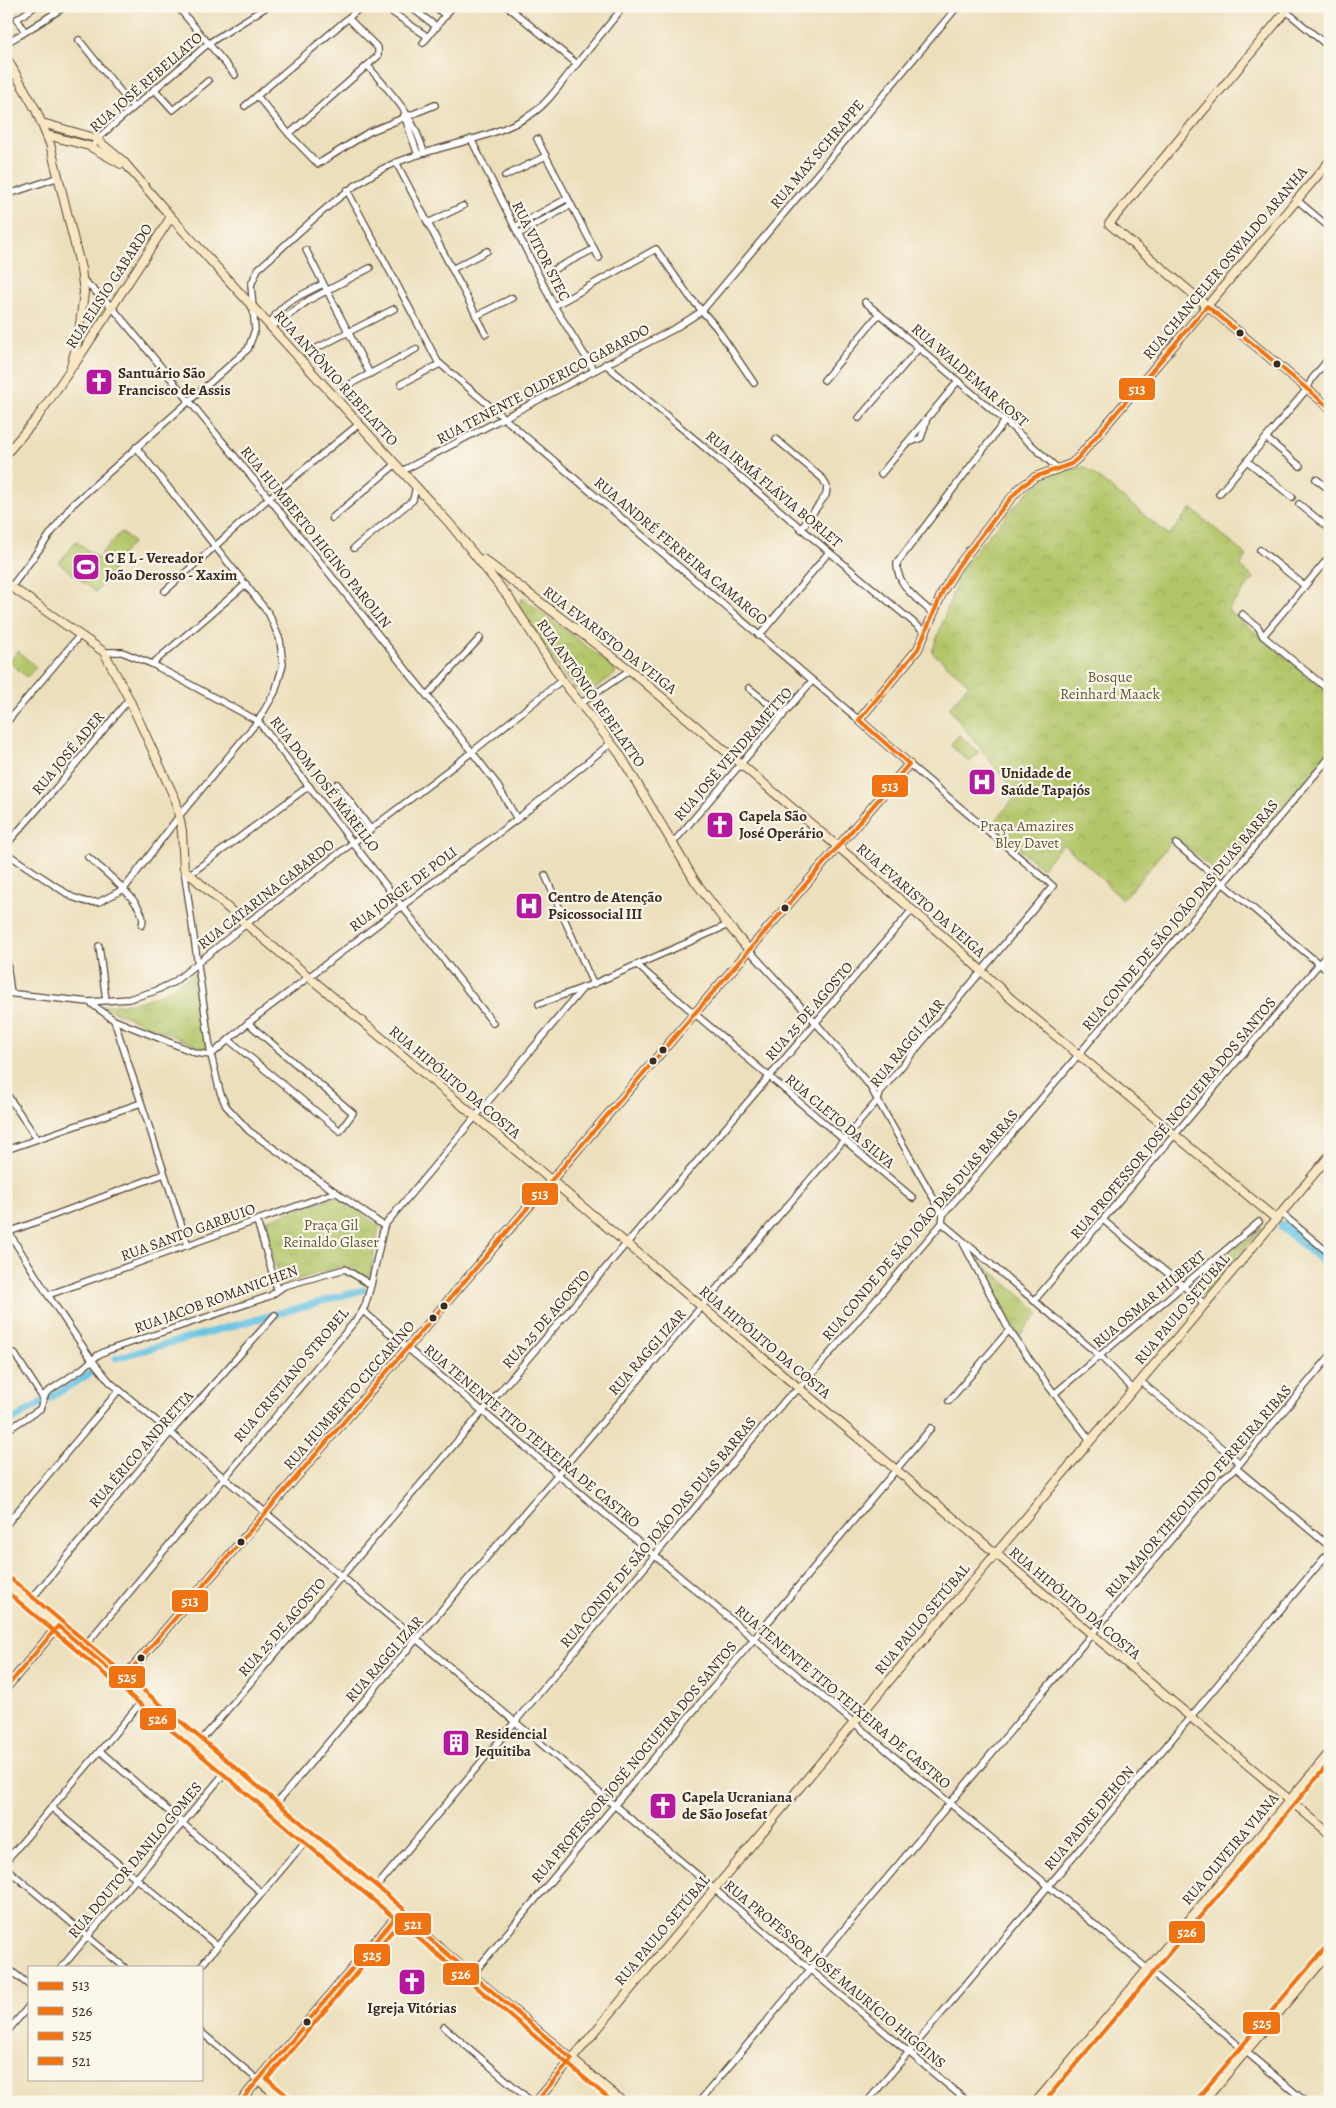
<svg xmlns="http://www.w3.org/2000/svg" width="1336" height="2108" viewBox="0 0 1336 2108" font-family="Alegreya,serif">
	<defs>
		<pattern id="park-crowns" width="20" height="18" patternUnits="userSpaceOnUse" patternTransform="scale(1.25)"><rect width="20" height="18" fill="#b2c669"/><path d="M2 6a3 3 0 1 1 6 0M12 15a3 3 0 1 1 6 0" fill="none" stroke="#9aaa5b"/></pattern>
	</defs>
	<rect width="100%" height="100%" fill="#fbf7ec"/>
	<filter id="ink" filterUnits="userSpaceOnUse"><feTurbulence type="fractalNoise" baseFrequency=".02" numOctaves="2"/><feDisplacementMap in="SourceGraphic" scale="10" xChannelSelector="R" yChannelSelector="G"/><feConvolveMatrix kernelMatrix="1 2 1 2 8 2 1 2 1" color-interpolation-filters="sRGB"/></filter>
	<filter id="wash" filterUnits="userSpaceOnUse"><feTurbulence type="fractalNoise" baseFrequency=".0096" numOctaves="4" result="noise"/><feDisplacementMap in="SourceGraphic" scale="20" xChannelSelector="R" yChannelSelector="G"/><feGaussianBlur stdDeviation="1.12" result="paint"/><feColorMatrix in="noise" values="0 0 0 0 0 0 0 0 0 0 0 0 0 0 0 0 0 1.4 0 .05"/><feComposite in="paint" operator="in"/></filter>
	<g filter="url(#wash)">
		<rect width="100%" height="100%" fill="#ecdfbc"/>
		<g fill="url(#park-crowns)" stroke="#767844">
			<polygon points="94,293 107,306 86,335"/>
			<polygon points="1085,467 1169,535 1191,508 1247,556 1240,566 1254,578 1228,610 1330,694 1330,751 1222,877 1175,837 1132,889 1121,899 1093,870 1063,844 1042,868 991,826 1017,795 949,708 969,684 932,652 959,575 975,550 1027,493 1054,473"/>
			<path d="M521,599H524L615,668V674L587,694L583,695C565,684 533,626 519,605Z"/>
			<path d="M196,972L207,1050L101,1006C147,1003 159,998 196,972Z"/>
			<polygon points="336,1196 379,1226 369,1279 346,1265 282,1284 262,1222"/>
			<polygon points="1263,1226 1204,1297 1191,1286"/>
			<polygon points="976,1258 1040,1312 1019,1336"/>
		</g>
		<g fill="#b2c669" stroke="#767844">
			<polygon points="121,532 133,542 113,565 100,555"/>
			<polygon points="76,541 113,570 96,592 59,563"/>
			<polygon points="18,651 36,667 27,677 9,662"/>
			<polygon points="959,735 979,752 970,762 950,745"/>
		</g>
		<g fill="none" stroke-linecap="round" stroke-linejoin="round">
			<g stroke="#65c3e3" stroke-width="7">
				<polyline points="116,1358 363,1290"/>
				<polyline points="6,1424 89,1374"/>
			</g>
			<polyline stroke="#65c3e3" stroke-width="11" points="1283,1226 1330,1265"/>
		</g>
	</g>
	<g filter="url(#ink)">
		<g fill="none" stroke-linecap="round" stroke-linejoin="round">
			<defs>
				<g id="street">
					<polyline points="177,6 235,75"/>
					<polyline points="409,6 437,27"/>
					<polyline points="434,6 446,16"/>
					<polyline points="507,6 577,64"/>
					<polyline points="1291,6 1286,11 1330,48"/>
					<polyline points="389,10 428,37"/>
					<polyline points="25,32 66,6"/>
					<polyline points="79,40 133,107"/>
					<polyline points="6,43 25,32 17,19 36,6"/>
					<polyline points="423,43 453,6"/>
					<path d="M368,66C392,95 414,115 424,153"/>
					<polyline points="154,89 173,110 208,81"/>
					<polyline points="257,96 289,134 318,164 369,132 435,105"/>
					<polyline points="245,106 360,8"/>
					<polyline points="404,115 418,155"/>
					<polyline points="289,134 378,56 378,48 348,18"/>
					<polyline points="471,139 554,306 594,370"/>
					<polyline points="537,139 599,258"/>
					<polyline points="93,147 97,139 113,125 209,43 268,6"/>
					<polyline points="396,162 486,334"/>
					<polyline points="505,176 546,156"/>
					<polyline points="347,190 438,362 859,720"/>
					<polyline points="6,195 59,177"/>
					<polyline points="1297,200 1330,228"/>
					<polyline points="428,223 463,206"/>
					<polyline points="515,227 568,198"/>
					<polyline points="518,234 571,205"/>
					<polyline points="306,250 370,374"/>
					<polyline points="452,269 487,251"/>
					<polyline points="555,269 594,249"/>
					<polyline points="83,280 112,307 269,498 472,752 496,783 517,819"/>
					<polyline points="865,302 1005,421 1057,468"/>
					<polyline points="554,306 656,249 689,296 716,327 754,383"/>
					<polyline points="476,316 512,298"/>
					<polyline points="271,326 278,323 309,300 370,268"/>
					<path d="M271,326C274,305 306,293 323,284"/>
					<polyline points="311,351 394,309"/>
					<polyline points="605,364 926,633"/>
					<polyline points="824,380 879,314"/>
					<polyline points="401,384 440,364"/>
					<polyline points="345,387 416,349"/>
					<polyline points="859,418 919,348"/>
					<polyline points="1266,438 1300,466"/>
					<polyline points="776,439 823,479 827,487 826,495 801,529"/>
					<polyline points="906,444 921,438 926,422"/>
					<polyline points="1247,461 1292,497"/>
					<polyline points="402,471 674,329 702,311 958,6"/>
					<polyline points="881,474 958,381"/>
					<polyline points="1316,479 1330,490"/>
					<polyline points="1219,494 1307,389 1312,379 1330,357"/>
					<polyline points="1299,504 1330,529"/>
					<polyline points="332,518 396,464"/>
					<polyline points="354,548 413,500 416,486"/>
					<polyline points="1260,550 1305,586"/>
					<polyline points="165,591 269,498 359,424"/>
					<path d="M6,594L72,505L248,349L255,330L251,285L258,269C300,233 345,184 395,163C438,145 487,141 527,117C545,107 558,87 571,71C589,49 606,28 624,6"/>
					<path d="M934,614C919,601 896,585 897,563L1005,421"/>
					<polyline points="1242,614 1258,627 1263,636 1330,691"/>
					<polyline points="759,636 829,552"/>
					<polyline points="1263,636 1330,556"/>
					<polyline points="104,652 122,652 152,664 258,721 493,1023"/>
					<polyline points="152,664 246,584"/>
					<polyline points="749,688 783,716"/>
					<polyline points="427,695 480,638"/>
					<polyline points="580,704 630,670"/>
					<polyline points="6,723 80,635"/>
					<polyline points="337,784 371,830"/>
					<polyline points="672,844 812,681"/>
					<polyline points="1176,844 1330,973"/>
					<polyline points="6,845 56,788 129,699"/>
					<polyline points="6,853 72,897 87,902 99,902 124,889 180,815 258,721 275,692 283,665 280,640 269,614 136,447"/>
					<path d="M88,857C101,869 150,906 142,925"/>
					<polyline points="184,869 211,1055 220,1092 226,1106 249,1131 384,1226"/>
					<polyline points="190,874 309,786"/>
					<polyline points="545,875 593,984"/>
					<polyline points="99,946 106,1000"/>
					<polyline points="749,950 816,1023 869,1085 943,1215"/>
					<polyline points="6,956 11,993"/>
					<polyline points="637,965 913,1198"/>
					<polyline points="6,993 89,1002 114,1020 196,1053 211,1055 248,1023 517,819 611,743"/>
					<polyline points="89,1002 129,999 155,991 174,982 246,924 472,752 562,680"/>
					<polyline points="539,1004 593,984 728,925"/>
					<polyline points="114,1020 188,1245"/>
					<polyline points="229,1040 340,1131 353,1113 248,1023"/>
					<polyline points="6,1093 37,1139"/>
					<polyline points="6,1150 141,1103"/>
					<polyline points="1281,1213 1330,1254"/>
					<polyline points="1103,1220 1205,1304"/>
					<polyline points="257,1221 277,1289"/>
					<polyline points="942,1223 1100,1356 1133,1389"/>
					<polyline points="6,1228 48,1295 92,1360 110,1382 968,2102"/>
					<polyline points="9,1232 164,1174"/>
					<polyline points="963,1243 1009,1330 1047,1384 1090,1440"/>
					<polyline points="48,1295 336,1192"/>
					<polyline points="1034,1301 1330,951"/>
					<polyline points="363,1311 1306,2102"/>
					<polyline points="14,1353 43,1398"/>
					<polyline points="1140,1381 1240,1463"/>
					<polyline points="1054,1394 1259,1222"/>
					<polyline points="949,1401 1009,1330"/>
					<polyline points="6,1431 40,1409 46,1393 83,1368 98,1355 106,1351 270,1296 284,1286 345,1269 371,1285"/>
					<polyline points="1236,1468 1330,1547"/>
					<polyline points="6,1525 119,1390"/>
					<polyline points="29,1602 170,1433 275,1315"/>
					<polyline points="83,1648 360,1315 365,1306 371,1285 384,1226 583,988"/>
					<polyline points="198,1744 912,910"/>
					<polyline points="100,1751 262,1893"/>
					<polyline points="273,1807 878,1100 881,1091 1053,886 909,764"/>
					<polyline points="52,1808 217,1946"/>
					<polyline points="6,1861 144,1699"/>
					<polyline points="6,1868 124,1967"/>
					<polyline points="373,1891 787,1398 799,1389 942,1223 943,1215 1330,757"/>
					<polyline points="6,1967 29,1985"/>
					<polyline points="62,1967 228,1769"/>
					<polyline points="200,1967 309,1837"/>
					<polyline points="472,1975 931,1428"/>
					<polyline points="444,2027 532,2102"/>
					<polyline points="201,2032 258,2080"/>
					<polyline points="6,2033 29,2006"/>
					<polyline points="699,2102 1222,1479 1236,1468 1330,1356"/>
					<polyline points="867,2102 1330,1551"/>
				</g>
				<g id="secondary">
					<polyline points="1281,6 1286,11 1109,224 1330,408"/>
					<polyline points="6,57 36,110 50,144 81,269 84,292 78,340 70,370 37,418 6,454"/>
					<polyline points="42,123 95,138 123,161 171,217 450,524 509,598 562,680 619,753 695,881 728,925 749,950"/>
					<polyline points="47,135 89,146 121,164"/>
					<polyline points="74,365 171,217"/>
					<polyline points="483,559 630,670 957,948 1009,997 1276,1219"/>
					<polyline points="6,583 104,652 129,699 176,801 182,831 184,869 246,924 1330,1834"/>
					<polyline points="6,1583 623,2102"/>
					<polyline points="122,1680 909,764 859,720 918,649 943,591 958,566 1005,505 1021,487 1035,477 1071,464 1078,458 1330,161"/>
					<polyline points="6,1688 58,1626"/>
					<polyline points="258,2080 285,2102"/>
					<polyline points="240,2102 399,1913"/>
					<polyline points="536,2102 1330,1155"/>
					<polyline points="1036,2102 1330,1752"/>
					<polyline points="1203,2102 1330,1952"/>
				</g>
			</defs>
			<use href="#street" stroke="#564536" stroke-width="8"/>
			<use href="#secondary" stroke="#564536" stroke-width="10"/>
			<use href="#street" stroke="#fff" stroke-width="5.5"/>
			<use href="#secondary" stroke="#f9e7c3" stroke-width="8"/>
			<defs>
				<polyline id="bus-1" points="6,1688 58,1626 122,1680 909,764 859,720 918,649 943,591 958,566 1005,505 1021,487 1035,477 1071,464 1078,458 1207,306 1330,408"/>
				<g id="bus-2">
					<polyline points="6,1591 613,2102"/>
					<polyline points="1044,2102 1330,1762"/>
				</g>
				<g id="bus-3">
					<polyline points="10,1578 405,1910 404,1917 267,2079 289,2097"/>
					<polyline points="1198,2098 1325,1948"/>
				</g>
				<polyline id="bus-4" points="240,2102 399,1913 572,2059 536,2102"/>
			</defs>
			<use href="#bus-1" stroke="#fbf7ec" stroke-width="8"/>
			<use href="#bus-2" stroke="#fbf7ec" stroke-width="8"/>
			<use href="#bus-3" stroke="#fbf7ec" stroke-width="8"/>
			<use href="#bus-4" stroke="#fbf7ec" stroke-width="8"/>
			<use href="#bus-1" stroke="#f17210" stroke-width="4"/>
			<use href="#bus-2" stroke="#f17210" stroke-width="4"/>
			<use href="#bus-3" stroke="#f17210" stroke-width="4"/>
			<use href="#bus-4" stroke="#f17210" stroke-width="4"/>
		</g>
	</g>
	<defs>
		<symbol id="church-square" viewBox="-11 -11 22 22"><rect x="-9" y="-9" width="18" height="18" rx="4" fill="#b5179e" stroke="#fbf7ec"/><path d="M-1.2-6h2.4v3.5h3.3v2.4h-3.3V6h-2.4V-.1h-3.3v-2.4h3.3Z" fill="#fff"/></symbol>
		<symbol id="stadium-square" viewBox="-11 -11 22 22"><rect x="-9" y="-9" width="18" height="18" rx="4" fill="#b5179e" stroke="#fbf7ec"/><path d="M0-5a6.5 5 0 1 0 0 10a6.5 5 0 1 0 0-10ZM-3.5-1.8h7v3.6h-7Z" fill="#fff"/></symbol>
		<symbol id="hospital-square" viewBox="-11 -11 22 22"><rect x="-9" y="-9" width="18" height="18" rx="4" fill="#b5179e" stroke="#fbf7ec"/><path d="M-5-5h3v3.5h4V-5h3V5h-3V1.5h-4V5h-3Z" fill="#fff"/></symbol>
		<symbol id="building-square" viewBox="-11 -11 22 22"><rect x="-9" y="-9" width="18" height="18" rx="4" fill="#b5179e" stroke="#fbf7ec"/><path d="M-4-6H4V6H1V3H-1V6H-4ZM-2.5-4.3h1.7v1.8h-1.7ZM.8-4.3h1.7v1.8H.8ZM-2.5-1h1.7V.8h-1.7ZM.8-1h1.7V.8H.8Z" fill="#fff"/></symbol>
	</defs>
	<g fill-rule="evenodd">
		<use href="#church-square" x="83" y="366" width="32" height="32"/>
		<use href="#stadium-square" x="70" y="551" width="32" height="32"/>
		<use href="#hospital-square" x="966" y="766" width="32" height="32"/>
		<use href="#church-square" x="704" y="809" width="32" height="32"/>
		<use href="#hospital-square" x="513" y="890" width="32" height="32"/>
		<use href="#building-square" x="440" y="1727" width="32" height="32"/>
		<use href="#church-square" x="647" y="1790" width="32" height="32"/>
		<use href="#church-square" x="396" y="1966" width="32" height="32"/>
	</g>
	<g fill="#3b2a1e" stroke="#fbf7ec" stroke-width="2">
		<circle cx="1240" cy="333" r="4.5"/>
		<circle cx="1277" cy="364" r="4.5"/>
		<circle cx="785" cy="908" r="4.5"/>
		<circle cx="663" cy="1050" r="4.5"/>
		<circle cx="653" cy="1061" r="4.5"/>
		<circle cx="444" cy="1306" r="4.5"/>
		<circle cx="433" cy="1318" r="4.5"/>
		<circle cx="241" cy="1542" r="4.5"/>
		<circle cx="141" cy="1658" r="4.5"/>
		<circle cx="307" cy="2022" r="4.5"/>
	</g>
	<g text-anchor="middle" dominant-baseline="central" stroke-width="4.5" stroke-linejoin="round" paint-order="stroke">
		<g font-size="15" fill="#3b2a1e" stroke="#fbf7ec">
			<text transform="translate(146 82) rotate(-41)">RUA JOSÉ REBELLATO</text>
			<text transform="translate(817 154) rotate(-50)">RUA MAX SCHRAPPE</text>
			<text transform="translate(541 251) rotate(63)">RUA VITOR STEC</text>
			<text transform="translate(1225 263) rotate(-50)">RUA CHANCELER OSWALDO ARANHA</text>
			<text transform="translate(109 286) rotate(-57)">RUA ELISIO GABARDO</text>
			<text transform="translate(970 375) rotate(41)">RUA WALDEMAR KOST</text>
			<text transform="translate(336 378) rotate(48)">RUA ANTÔNIO REBELATTO</text>
			<text transform="translate(543 384) rotate(-28)">RUA TENENTE OLDERICO GABARDO</text>
			<text transform="translate(774 489) rotate(40)">RUA IRMÃ FLÁVIA BORLET</text>
			<text transform="translate(316 537) rotate(51)">RUA HUMBERTO HIGINO PAROLIN</text>
			<text transform="translate(681 551) rotate(40)">RUA ANDRÉ FERREIRA CAMARGO</text>
			<text transform="translate(610 640) rotate(38)">RUA EVARISTO DA VEIGA</text>
			<text transform="translate(591 693) rotate(55)">RUA ANTÔNIO REBELATTO</text>
			<text transform="translate(68 753) rotate(-50)">RUA JOSÉ ADER</text>
			<text transform="translate(733 754) rotate(-49)">RUA JOSÉ VENDRAMETTO</text>
			<text transform="translate(325 784) rotate(52)">RUA DOM JOSÉ MARELLO</text>
			<text transform="translate(403 889) rotate(-37)">RUA JORGE DE POLI</text>
			<text transform="translate(266 894) rotate(-38)">RUA CATARINA GABARDO</text>
			<text transform="translate(921 900) rotate(41)">RUA EVARISTO DA VEIGA</text>
			<text transform="translate(1180 915) rotate(-50)">RUA CONDE DE SÃO JOÃO DAS DUAS BARRAS</text>
			<text transform="translate(809 1011) rotate(-49)">RUA 25 DE AGOSTO</text>
			<text transform="translate(907 1043) rotate(-51)">RUA RAGGI IZAR</text>
			<text transform="translate(455 1082) rotate(40)">RUA HIPÓLITO DA COSTA</text>
			<text transform="translate(1173 1118) rotate(-50)">RUA PROFESSOR JOSÉ NOGUEIRA DOS SANTOS</text>
			<text transform="translate(840 1121) rotate(40)">RUA CLETO DA SILVA</text>
			<text transform="translate(920 1225) rotate(-50)">RUA CONDE DE SÃO JOÃO DAS DUAS BARRAS</text>
			<text transform="translate(188 1232) rotate(-20)">RUA SANTO GARBUIO</text>
			<text transform="translate(216 1299) rotate(-20)">RUA JACOB ROMANICHEN</text>
			<text transform="translate(1149 1299) rotate(-40)">RUA OSMAR HILBERT</text>
			<text transform="translate(1182 1309) rotate(-50)">RUA PAULO SETÚBAL</text>
			<text transform="translate(546 1319) rotate(-49)">RUA 25 DE AGOSTO</text>
			<text transform="translate(765 1342) rotate(40)">RUA HIPÓLITO DA COSTA</text>
			<text transform="translate(647 1352) rotate(-49)">RUA RAGGI IZAR</text>
			<text transform="translate(291 1375) rotate(-50)">RUA CRISTIANO STROBEL</text>
			<text transform="translate(349 1395) rotate(-49)">RUA HUMBERTO CICCARINO</text>
			<text transform="translate(532 1436) rotate(40)">RUA TENENTE TITO TEIXEIRA DE CASTRO</text>
			<text transform="translate(141 1449) rotate(-49)">RUA ÉRICO ANDRETTA</text>
			<text transform="translate(1198 1491) rotate(-49)">RUA MAJOR THEOLINDO FERREIRA RIBAS</text>
			<text transform="translate(658 1532) rotate(-50)">RUA CONDE DE SÃO JOÃO DAS DUAS BARRAS</text>
			<text transform="translate(1075 1603) rotate(40)">RUA HIPÓLITO DA COSTA</text>
			<text transform="translate(922 1619) rotate(-50)">RUA PAULO SETÚBAL</text>
			<text transform="translate(282 1627) rotate(-49)">RUA 25 DE AGOSTO</text>
			<text transform="translate(384 1659) rotate(-49)">RUA RAGGI IZAR</text>
			<text transform="translate(843 1697) rotate(40)">RUA TENENTE TITO TEIXEIRA DE CASTRO</text>
			<text transform="translate(634 1762) rotate(-50)">RUA PROFESSOR JOSÉ NOGUEIRA DOS SANTOS</text>
			<text transform="translate(1089 1818) rotate(-50)">RUA PADRE DEHON</text>
			<text transform="translate(1230 1849) rotate(-50)">RUA OLIVEIRA VIANA</text>
			<text transform="translate(135 1860) rotate(-50)">RUA DOUTOR DANILO GOMES</text>
			<text transform="translate(662 1930) rotate(-50)">RUA PAULO SETÚBAL</text>
			<text transform="translate(835 1974) rotate(40)">RUA PROFESSOR JOSÉ MAURÍCIO HIGGINS</text>
		</g>
		<g font-size="15" font-weight="bold" fill="#3b2a1e" stroke="#fbf7ec" text-anchor="start">
			<text x="118" y="373">Santuário São<tspan x="118" dy="17">Francisco de Assis</tspan></text>
			<text x="105" y="558">C E L - Vereador<tspan x="105" dy="17">João Derosso - Xaxim</tspan></text>
			<text x="1001" y="773">Unidade de<tspan x="1001" dy="17">Saúde Tapajós</tspan></text>
			<text x="739" y="816">Capela São<tspan x="739" dy="17">José Operário</tspan></text>
			<text x="548" y="897">Centro de Atenção<tspan x="548" dy="17">Psicossocial III</tspan></text>
			<text x="475" y="1734">Residencial<tspan x="475" dy="17">Jequitiba</tspan></text>
			<text x="682" y="1797">Capela Ucraniana<tspan x="682" dy="17">de São Josefat</tspan></text>
			<text x="412" y="2008" text-anchor="middle">Igreja Vitórias</text>
		</g>
		<g font-size="15" fill="#5f5934" stroke="#fbf7ec">
			<text x="1110" y="677">Bosque<tspan x="1110" dy="17">Reinhard Maack</tspan></text>
			<text x="1027" y="826">Praça Amazires<tspan x="1027" dy="17">Bley Davet</tspan></text>
			<text x="331" y="1225">Praça Gil<tspan x="331" dy="17">Reinaldo Glaser</tspan></text>
		</g>
	</g>
	<g stroke="#fbf7ec" stroke-width="2">
		<rect x="1118" y="377" width="38" height="24" rx="5" fill="#f17210"/>
		<rect x="871" y="774" width="38" height="24" rx="5" fill="#f17210"/>
		<rect x="521" y="1182" width="38" height="24" rx="5" fill="#f17210"/>
		<rect x="171" y="1589" width="38" height="24" rx="5" fill="#f17210"/>
		<rect x="108" y="1665" width="38" height="24" rx="5" fill="#f17210"/>
		<rect x="139" y="1707" width="38" height="24" rx="5" fill="#f17210"/>
		<rect x="394" y="1912" width="38" height="24" rx="5" fill="#f17210"/>
		<rect x="1168" y="1920" width="38" height="24" rx="5" fill="#f17210"/>
		<rect x="353" y="1943" width="38" height="24" rx="5" fill="#f17210"/>
		<rect x="442" y="1962" width="38" height="24" rx="5" fill="#f17210"/>
		<rect x="1242" y="2011" width="39" height="24" rx="5" fill="#f17210"/>
	</g>
	<g font-size="14" text-anchor="middle" font-weight="bold" fill="#fff">
		<text x="1137" y="394">513</text>
		<text x="890" y="791">513</text>
		<text x="540" y="1199">513</text>
		<text x="190" y="1606">513</text>
		<text x="127" y="1682">525</text>
		<text x="158" y="1724">526</text>
		<text x="413" y="1929">521</text>
		<text x="1187" y="1937">526</text>
		<text x="372" y="1960">525</text>
		<text x="461" y="1979">526</text>
		<text x="1262" y="2028">525</text>
	</g>
	<rect width="1336" height="2108" fill="none" stroke="#fbf7ec" stroke-width="25"/>
	<rect x="28" y="1966" width="175" height="115" fill="#fbf7ec" stroke="#aea59a"/>
	<rect x="38" y="1982" width="25" height="8" fill="#f17210" stroke="#aea59a"/>
	<text x="72" y="1990" font-size="15" fill="#3b2a1e">513</text>
	<rect x="38" y="2007" width="25" height="8" fill="#f17210" stroke="#aea59a"/>
	<text x="72" y="2016" font-size="15" fill="#3b2a1e">526</text>
	<rect x="38" y="2032" width="25" height="8" fill="#f17210" stroke="#aea59a"/>
	<text x="72" y="2040" font-size="15" fill="#3b2a1e">525</text>
	<rect x="38" y="2057" width="25" height="8" fill="#f17210" stroke="#aea59a"/>
	<text x="72" y="2066" font-size="15" fill="#3b2a1e">521</text>
</svg>
